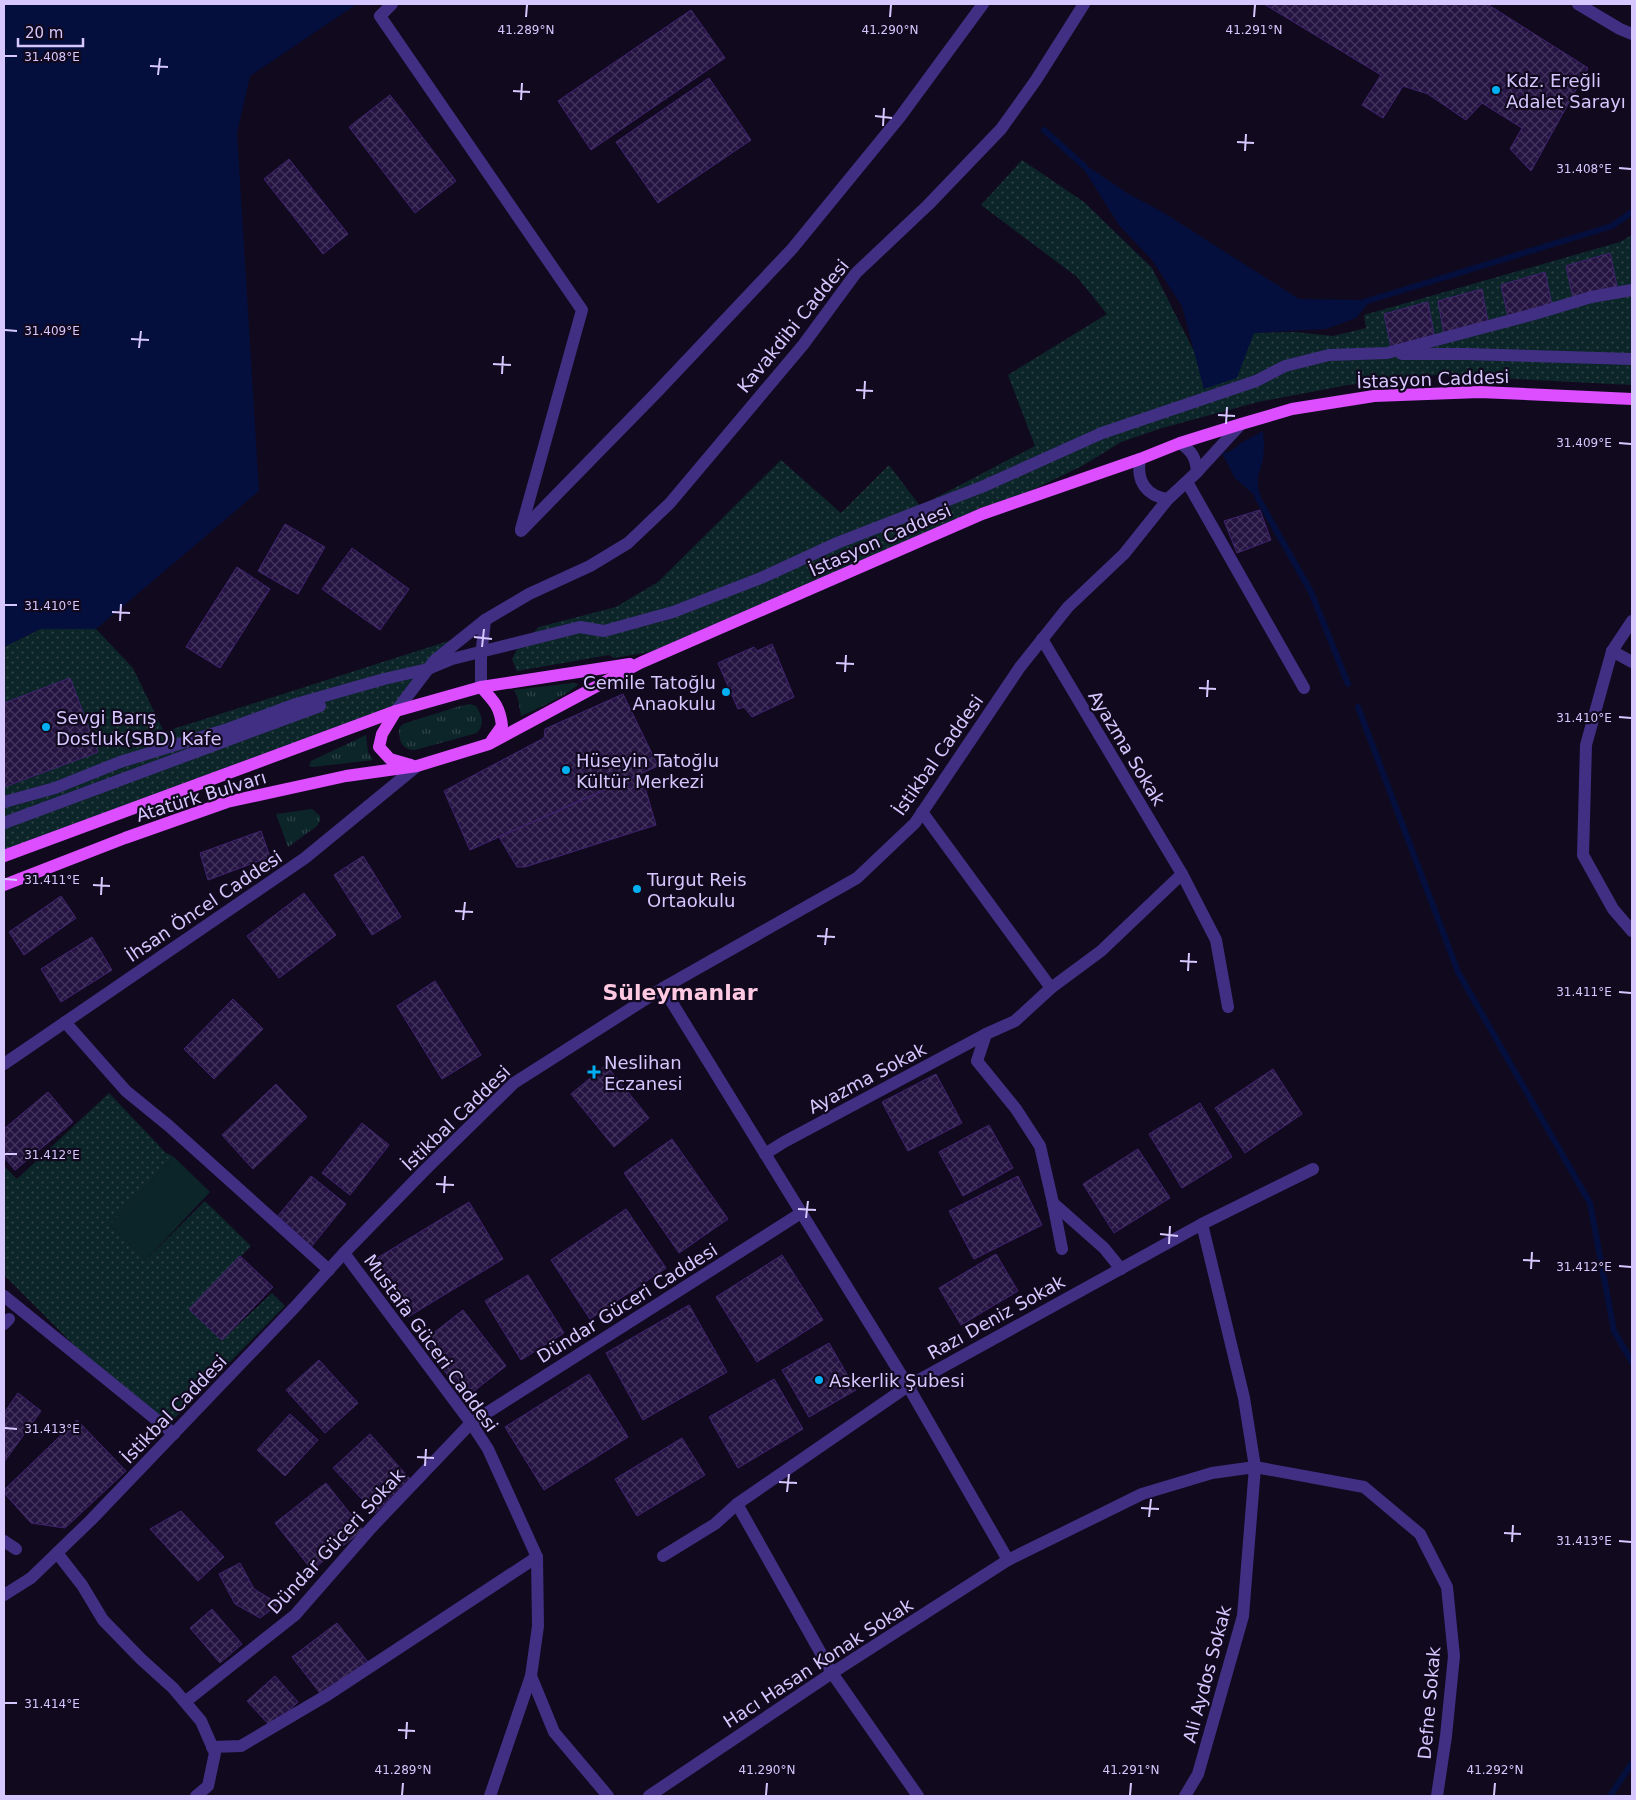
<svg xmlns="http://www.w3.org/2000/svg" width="1636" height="1800" viewBox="0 0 1636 1800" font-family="'DejaVu Sans',sans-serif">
	<defs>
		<pattern id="grass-tufts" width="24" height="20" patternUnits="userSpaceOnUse" patternTransform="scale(1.25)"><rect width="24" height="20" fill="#0c2529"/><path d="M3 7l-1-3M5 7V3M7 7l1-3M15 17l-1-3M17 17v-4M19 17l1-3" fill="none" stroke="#2f4349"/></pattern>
		<pattern id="park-dots" width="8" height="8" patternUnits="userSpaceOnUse" patternTransform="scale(1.25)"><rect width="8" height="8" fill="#0c2529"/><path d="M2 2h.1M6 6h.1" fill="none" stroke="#2f4349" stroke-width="1.8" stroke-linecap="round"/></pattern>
		<pattern id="building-cross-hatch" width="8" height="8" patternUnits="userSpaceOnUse" patternTransform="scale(1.25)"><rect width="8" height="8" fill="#251442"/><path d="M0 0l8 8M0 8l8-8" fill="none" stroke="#44355e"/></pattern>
	</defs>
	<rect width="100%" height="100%" fill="#110a1f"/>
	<g fill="url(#grass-tufts)">
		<path d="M573,683L578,684C574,692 531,712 521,716L518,699L514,690Z"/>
		<path d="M470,704L476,706C482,716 485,723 477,733L415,750C401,750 399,740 399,728L403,724L460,706Z"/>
		<polygon points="366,735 368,752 373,760 313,767 309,766 311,761"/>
		<polygon points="312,809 320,816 320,821 317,826 288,847 276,814"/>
	</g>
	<g fill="url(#park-dots)">
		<polygon points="1022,160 1084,202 1152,268 1195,353 1204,389 1254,333 1295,332 1333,336 1366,328 1364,315 1620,242 1632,235 1632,385 1435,375 1348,385 1258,402 1162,428 1121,442 1082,466 982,514 655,651 614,658 609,655 517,671 512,659 517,649 539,627 616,607 658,582 781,460 841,513 889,465 920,506 1035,446 1008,375 1107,314 1077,277 981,205"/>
		<polygon points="40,629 96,629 133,668 164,732 461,637 416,686 369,727 4,860 4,647"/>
		<polygon points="109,1093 166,1153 174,1157 110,1225 146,1260 205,1201 251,1246 190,1309 222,1340 272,1293 285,1306 161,1432 4,1275 4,1166 17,1179"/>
	</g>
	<polygon fill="#0c2529" points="174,1157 210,1192 146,1260 110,1225"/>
	<g fill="#040f3e">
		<polygon points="4,4 357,4 250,76 237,133 259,491 96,629 40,629 4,647"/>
		<polygon points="1078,160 1127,193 1164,213 1299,299 1371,300 1356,318 1326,329 1254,333 1237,378 1204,389 1182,306 1152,260 1119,225"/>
		<polygon points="1263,431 1264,446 1263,460 1258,476 1258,498 1235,478 1222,453 1231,451 1241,443"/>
	</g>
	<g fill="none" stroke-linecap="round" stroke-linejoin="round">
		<g stroke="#040f3e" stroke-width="6">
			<polyline points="1044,130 1084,166"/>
			<polyline points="1364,302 1612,226 1632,212"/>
			<polyline points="1256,491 1258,498 1311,592 1348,684"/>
			<polyline points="1358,707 1458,972 1590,1203 1614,1331 1632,1362"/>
			<polyline points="1610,1796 1632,1763"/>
		</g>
	</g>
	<g fill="url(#building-cross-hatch)" stroke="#402370">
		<polygon points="1264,4 1487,4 1588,68 1531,171 1510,149 1522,128 1482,103 1466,120 1428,94 1403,86 1383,118 1362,105 1381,75"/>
		<polygon points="691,10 725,58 591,150 558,101"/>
		<polygon points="709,78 751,140 658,203 616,142"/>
		<polygon points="390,95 456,181 415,213 349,127"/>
		<polygon points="289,159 348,234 323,254 264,179"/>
		<polygon points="1610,253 1617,286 1573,298 1566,266"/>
		<polygon points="1545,272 1552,305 1508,317 1501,285"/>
		<polygon points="1482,289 1488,322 1444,334 1438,301"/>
		<polygon points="1428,302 1434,335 1391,347 1384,314"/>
		<polygon points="1260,510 1271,540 1237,553 1224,521"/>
		<polygon points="285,524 325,547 298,594 258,571"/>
		<polygon points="352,548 409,589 380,630 322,589"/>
		<polygon points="237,567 270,589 220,668 186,647"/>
		<polygon points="772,644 794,697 752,717 744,707 738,709 718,663 754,647 757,651"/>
		<polygon points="70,678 98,752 4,787 4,703"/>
		<polygon points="623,694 658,766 470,850 444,791 544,738 545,729"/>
		<polygon points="641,774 656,825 525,867 517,867 499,837"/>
		<polygon points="261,831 270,857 208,880 200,853"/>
		<polygon points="363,856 401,917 372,935 334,875"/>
		<polygon points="304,893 336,935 279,978 247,936"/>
		<polygon points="61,896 76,918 24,955 9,932"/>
		<polygon points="92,937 112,970 61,1002 41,969"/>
		<polygon points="435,981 481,1055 442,1079 397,1006"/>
		<polygon points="233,999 263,1029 214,1079 184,1049"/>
		<polygon points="606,1065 649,1118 614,1147 571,1094"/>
		<polygon points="1273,1069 1302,1114 1245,1153 1215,1108"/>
		<polygon points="936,1074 962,1123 908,1151 882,1102"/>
		<polygon points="276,1084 307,1117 253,1169 222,1135"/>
		<polygon points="48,1092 73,1122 15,1170 4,1157 4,1129"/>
		<polygon points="1200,1103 1232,1157 1182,1188 1149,1134"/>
		<polygon points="362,1123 389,1145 350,1195 322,1173"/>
		<polygon points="989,1125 1013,1168 963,1196 939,1152"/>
		<polygon points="672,1139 728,1219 679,1253 624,1173"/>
		<polygon points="1138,1149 1170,1198 1114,1233 1083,1184"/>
		<polygon points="311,1176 346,1204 311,1247 277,1217"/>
		<polygon points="1018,1176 1042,1225 974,1259 949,1211"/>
		<polygon points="469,1202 503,1259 408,1317 374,1260"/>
		<polygon points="626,1209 666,1268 590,1319 551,1260"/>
		<polygon points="996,1254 1018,1291 961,1325 939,1288"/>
		<polygon points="782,1255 823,1320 757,1362 716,1297"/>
		<polygon points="240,1256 273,1287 222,1340 189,1309"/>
		<polygon points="528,1275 564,1333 521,1360 485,1301"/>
		<polygon points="689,1305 727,1372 643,1420 606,1353"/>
		<polygon points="463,1310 506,1366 465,1398 422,1342"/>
		<polygon points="829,1343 856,1390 809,1417 782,1370"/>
		<polygon points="319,1360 358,1403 325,1433 286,1390"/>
		<polygon points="589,1374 628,1437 544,1490 505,1427"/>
		<polygon points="774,1379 803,1429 738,1468 709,1417"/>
		<polygon points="18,1393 41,1411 4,1462 4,1413"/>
		<polygon points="290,1414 318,1440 285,1476 257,1450"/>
		<polygon points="77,1420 126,1471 65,1528 31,1523 4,1493 4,1490"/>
		<polygon points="370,1434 411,1480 375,1513 333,1468"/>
		<polygon points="682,1438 705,1475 637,1516 615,1479"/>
		<polygon points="326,1483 363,1530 312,1570 275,1523"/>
		<polygon points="181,1511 224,1557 198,1581 150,1529"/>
		<polygon points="240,1563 254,1589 279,1604 260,1618 235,1604 219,1574"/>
		<polygon points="212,1609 242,1644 220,1663 190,1628"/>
		<polygon points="337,1623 368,1662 323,1697 292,1657"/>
		<polygon points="275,1676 298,1702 271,1727 247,1701"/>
	</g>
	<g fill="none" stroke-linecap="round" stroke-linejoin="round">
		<g stroke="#412f83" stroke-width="12">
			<polyline points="392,4 380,16 582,310 521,529"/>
			<polyline points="1578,4 1620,29 1632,34"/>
			<polyline points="1402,354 1467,354 1632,359"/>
			<path d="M1140,459C1136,481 1146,496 1168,499L1197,472C1196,458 1192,451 1180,443"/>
			<polyline points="1197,472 1241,424"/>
			<polyline points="1187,482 1304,688"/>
			<polyline points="521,531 656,393 792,249 900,117 983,4"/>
			<polyline points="1632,621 1612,651 1586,745 1583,855 1613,909 1632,931"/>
			<polyline points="1042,639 1182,874 1216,940 1228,1007"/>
			<polyline points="1612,651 1632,662"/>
			<polyline points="481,687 481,657 485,620"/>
			<polyline points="396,711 435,660 485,620 529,594 590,566 628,543 670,503 803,345 856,273 928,205 1001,129 1036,80 1084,4"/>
			<polyline points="4,802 55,788 120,762 228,729 296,704 384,679 428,669 452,659 580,627 604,631 673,612 761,578 837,543 984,486 1102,433 1256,381 1285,366 1329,355 1387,353 1538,313 1591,297 1632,290"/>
			<polyline points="922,812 1051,988 1101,951 1182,874"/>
			<polyline points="4,823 320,706"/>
			<polyline points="663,988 908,1386 1008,1560"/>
			<polyline points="1051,988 1015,1021 986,1034 977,1061 1016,1109 1040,1146 1053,1203 1062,1249"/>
			<polyline points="65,1022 126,1091 169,1126 329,1270"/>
			<polyline points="4,1064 305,858 417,766"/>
			<polyline points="765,1154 784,1142 986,1034"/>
			<polyline points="1053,1203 1104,1248 1121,1269"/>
			<polyline points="344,1253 471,1423 488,1449 537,1557 538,1626 531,1676 490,1796"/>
			<polyline points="4,1296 174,1434"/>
			<polyline points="4,1324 9,1319"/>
			<polyline points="737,1504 832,1673 918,1796"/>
			<polyline points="4,1541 16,1549"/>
			<polyline points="57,1553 82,1585 103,1620 141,1659 173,1688 201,1721 215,1753 208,1786 196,1796"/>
			<polyline points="663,1556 715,1524 737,1504 908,1386 1202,1224 1313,1169"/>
			<polyline points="4,1595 31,1578 91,1520 294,1308 344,1253 424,1171 514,1083 663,988 857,878 915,823 1020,667 1068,607 1124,554 1168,499"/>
			<polyline points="531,1676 554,1732 608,1796"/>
			<polyline points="185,1702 295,1615 371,1528 471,1423 801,1213"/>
			<polyline points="212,1747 241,1746 329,1694 537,1557"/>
			<polyline points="649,1796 832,1673 1008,1560 1142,1494 1212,1473 1255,1467 1364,1487 1420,1534 1447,1587 1454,1656 1446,1736 1437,1796"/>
			<polyline points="1185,1796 1198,1774 1243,1616 1255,1467 1244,1398 1202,1224"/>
		</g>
		<g stroke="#dc4eff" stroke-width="12">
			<path d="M481,687C494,701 500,707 502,726L492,740"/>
			<polyline points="396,711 382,734 379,747 390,759 411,765"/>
			<polyline points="4,856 396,711 481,687 630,664"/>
			<polyline points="4,885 125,838 227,802 346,776 417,766 489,744 640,663 982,514 1140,459 1180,443 1241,424 1292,409 1374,396 1480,392 1632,399"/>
		</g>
	</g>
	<path fill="none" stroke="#d7c7ff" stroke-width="2" d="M526,17L527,5M890,17L891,5M1254,17L1255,5M5,56H17M150,66L168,67M158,75L160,58M513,91L530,92M521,100L522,83M875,116L892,118M883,126L884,108M1237,142L1254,143M1245,151L1246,134M1619,168L1631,169M5,330L17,331M131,339L149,340M139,348L141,331M493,364L511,365M502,374L503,356M856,390L873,391M864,399L865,381M1218,415L1235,416M1226,424L1227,407M1619,443L1631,444M5,605H17M112,612L130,613M120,621L121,604M474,637L492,639M482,647L484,629M836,663L854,664M845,672L846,655M1199,688L1216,689M1207,697L1208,680M1619,717L1631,718M5,879L17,880M93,885L110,886M101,895L102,877M455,911L473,912M463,920L465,902M817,936L835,937M825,945L827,928M1180,961L1197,962M1188,971L1189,953M1619,992L1631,993M5,1154H17M436,1184L454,1185M444,1193L445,1176M798,1209L816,1210M806,1218L808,1201M1160,1234L1178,1236M1169,1244L1170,1226M1523,1260L1540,1261M1619,1266L1631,1267M1531,1269L1532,1252M5,1428L17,1429M417,1457L434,1458M425,1466L426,1449M779,1482L797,1483M787,1492L789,1474M1141,1508L1159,1509M1149,1517L1151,1499M1504,1533L1521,1534M1619,1541L1631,1542M1512,1542L1513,1525M5,1703H17M398,1730L415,1731M406,1739L407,1722M402,1795L403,1783M766,1795L767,1783M1130,1795L1131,1783M1494,1795L1495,1783"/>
	<g fill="#00b0f2" stroke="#110a1f" stroke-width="2">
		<circle cx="1496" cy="90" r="5"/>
		<circle cx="726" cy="692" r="5"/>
		<circle cx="46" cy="727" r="5"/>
		<circle cx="566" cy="770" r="5"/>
		<circle cx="637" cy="889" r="5"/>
		<path d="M591.5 1064.5h5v5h5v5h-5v5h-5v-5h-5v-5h5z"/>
		<circle cx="819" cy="1380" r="5"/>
	</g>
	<g text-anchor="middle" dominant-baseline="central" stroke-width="4.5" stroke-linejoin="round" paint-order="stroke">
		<g font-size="18" fill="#d7c7ff" stroke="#110a1f" text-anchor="start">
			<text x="1506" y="80">Kdz. Ereğli<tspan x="1506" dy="21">Adalet Sarayı</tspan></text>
			<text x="716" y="682" text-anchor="end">Cemile Tatoğlu<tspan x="716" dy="21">Anaokulu</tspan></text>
			<text x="56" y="717">Sevgi Barış<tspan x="56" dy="21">Dostluk(SBD) Kafe</tspan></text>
			<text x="576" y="760">Hüseyin Tatoğlu<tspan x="576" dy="21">Kültür Merkezi</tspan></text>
			<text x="647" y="879">Turgut Reis<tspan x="647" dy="21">Ortaokulu</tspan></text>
			<text x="604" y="1062">Neslihan<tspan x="604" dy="21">Eczanesi</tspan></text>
			<text x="829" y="1380">Askerlik Şubesi</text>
		</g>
		<g font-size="18" fill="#d7c7ff" stroke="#110a1f">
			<text transform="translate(793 326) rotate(-51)">Kavakdibi Caddesi</text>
			<text transform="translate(1433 379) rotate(-2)">İstasyon Caddesi</text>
			<text transform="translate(880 540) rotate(-24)">İstasyon Caddesi</text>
			<text transform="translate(1127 748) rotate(59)">Ayazma Sokak</text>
			<text transform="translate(938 755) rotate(-55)">İstikbal Caddesi</text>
			<text transform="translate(201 796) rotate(-17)">Atatürk Bulvarı</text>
			<text transform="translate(204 906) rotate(-34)">İhsan Öncel Caddesi</text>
			<text transform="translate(867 1078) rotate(-28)">Ayazma Sokak</text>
			<text transform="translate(456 1118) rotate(-44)">İstikbal Caddesi</text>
			<text transform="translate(627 1303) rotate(-32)">Dündar Güceri Caddesi</text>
			<text transform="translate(996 1317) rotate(-29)">Razı Deniz Sokak</text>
			<text transform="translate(431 1343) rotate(54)">Mustafa Güceri Caddesi</text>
			<text transform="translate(174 1409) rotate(-46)">İstikbal Caddesi</text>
			<text transform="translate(336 1541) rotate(-47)">Dündar Güceri Sokak</text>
			<text transform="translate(818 1663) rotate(-33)">Hacı Hasan Konak Sokak</text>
			<text transform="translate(1207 1674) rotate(-75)">Ali Aydos Sokak</text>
			<text transform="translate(1429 1703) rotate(-85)">Defne Sokak</text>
		</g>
		<g font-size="22" font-weight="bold" fill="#ffc9e2" stroke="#110a1f">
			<text x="680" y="992">Süleymanlar</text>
		</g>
	</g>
	<g font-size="12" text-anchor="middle" fill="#d7c7ff" stroke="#110a1f" stroke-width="4.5" stroke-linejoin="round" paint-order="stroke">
		<text x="526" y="34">41.289°N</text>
		<text x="890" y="34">41.290°N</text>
		<text x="1254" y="34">41.291°N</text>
		<text x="52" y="61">31.408°E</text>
		<text x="1584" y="173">31.408°E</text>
		<text x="52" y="335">31.409°E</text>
		<text x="1584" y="447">31.409°E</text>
		<text x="52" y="610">31.410°E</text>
		<text x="1584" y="722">31.410°E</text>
		<text x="52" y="884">31.411°E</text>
		<text x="1584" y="996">31.411°E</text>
		<text x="52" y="1159">31.412°E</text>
		<text x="1584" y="1271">31.412°E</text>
		<text x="52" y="1433">31.413°E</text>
		<text x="1584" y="1545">31.413°E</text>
		<text x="52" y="1708">31.414°E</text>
		<text x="403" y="1774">41.289°N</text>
		<text x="767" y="1774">41.290°N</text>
		<text x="1131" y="1774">41.291°N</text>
		<text x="1495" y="1774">41.292°N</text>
	</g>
	<rect width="1636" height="1800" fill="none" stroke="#d7c7ff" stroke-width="10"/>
	<path d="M18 38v8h65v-8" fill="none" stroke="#d7c7ff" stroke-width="2.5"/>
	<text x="25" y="38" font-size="15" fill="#d7c7ff" stroke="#110a1f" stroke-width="4" paint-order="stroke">20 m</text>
</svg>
